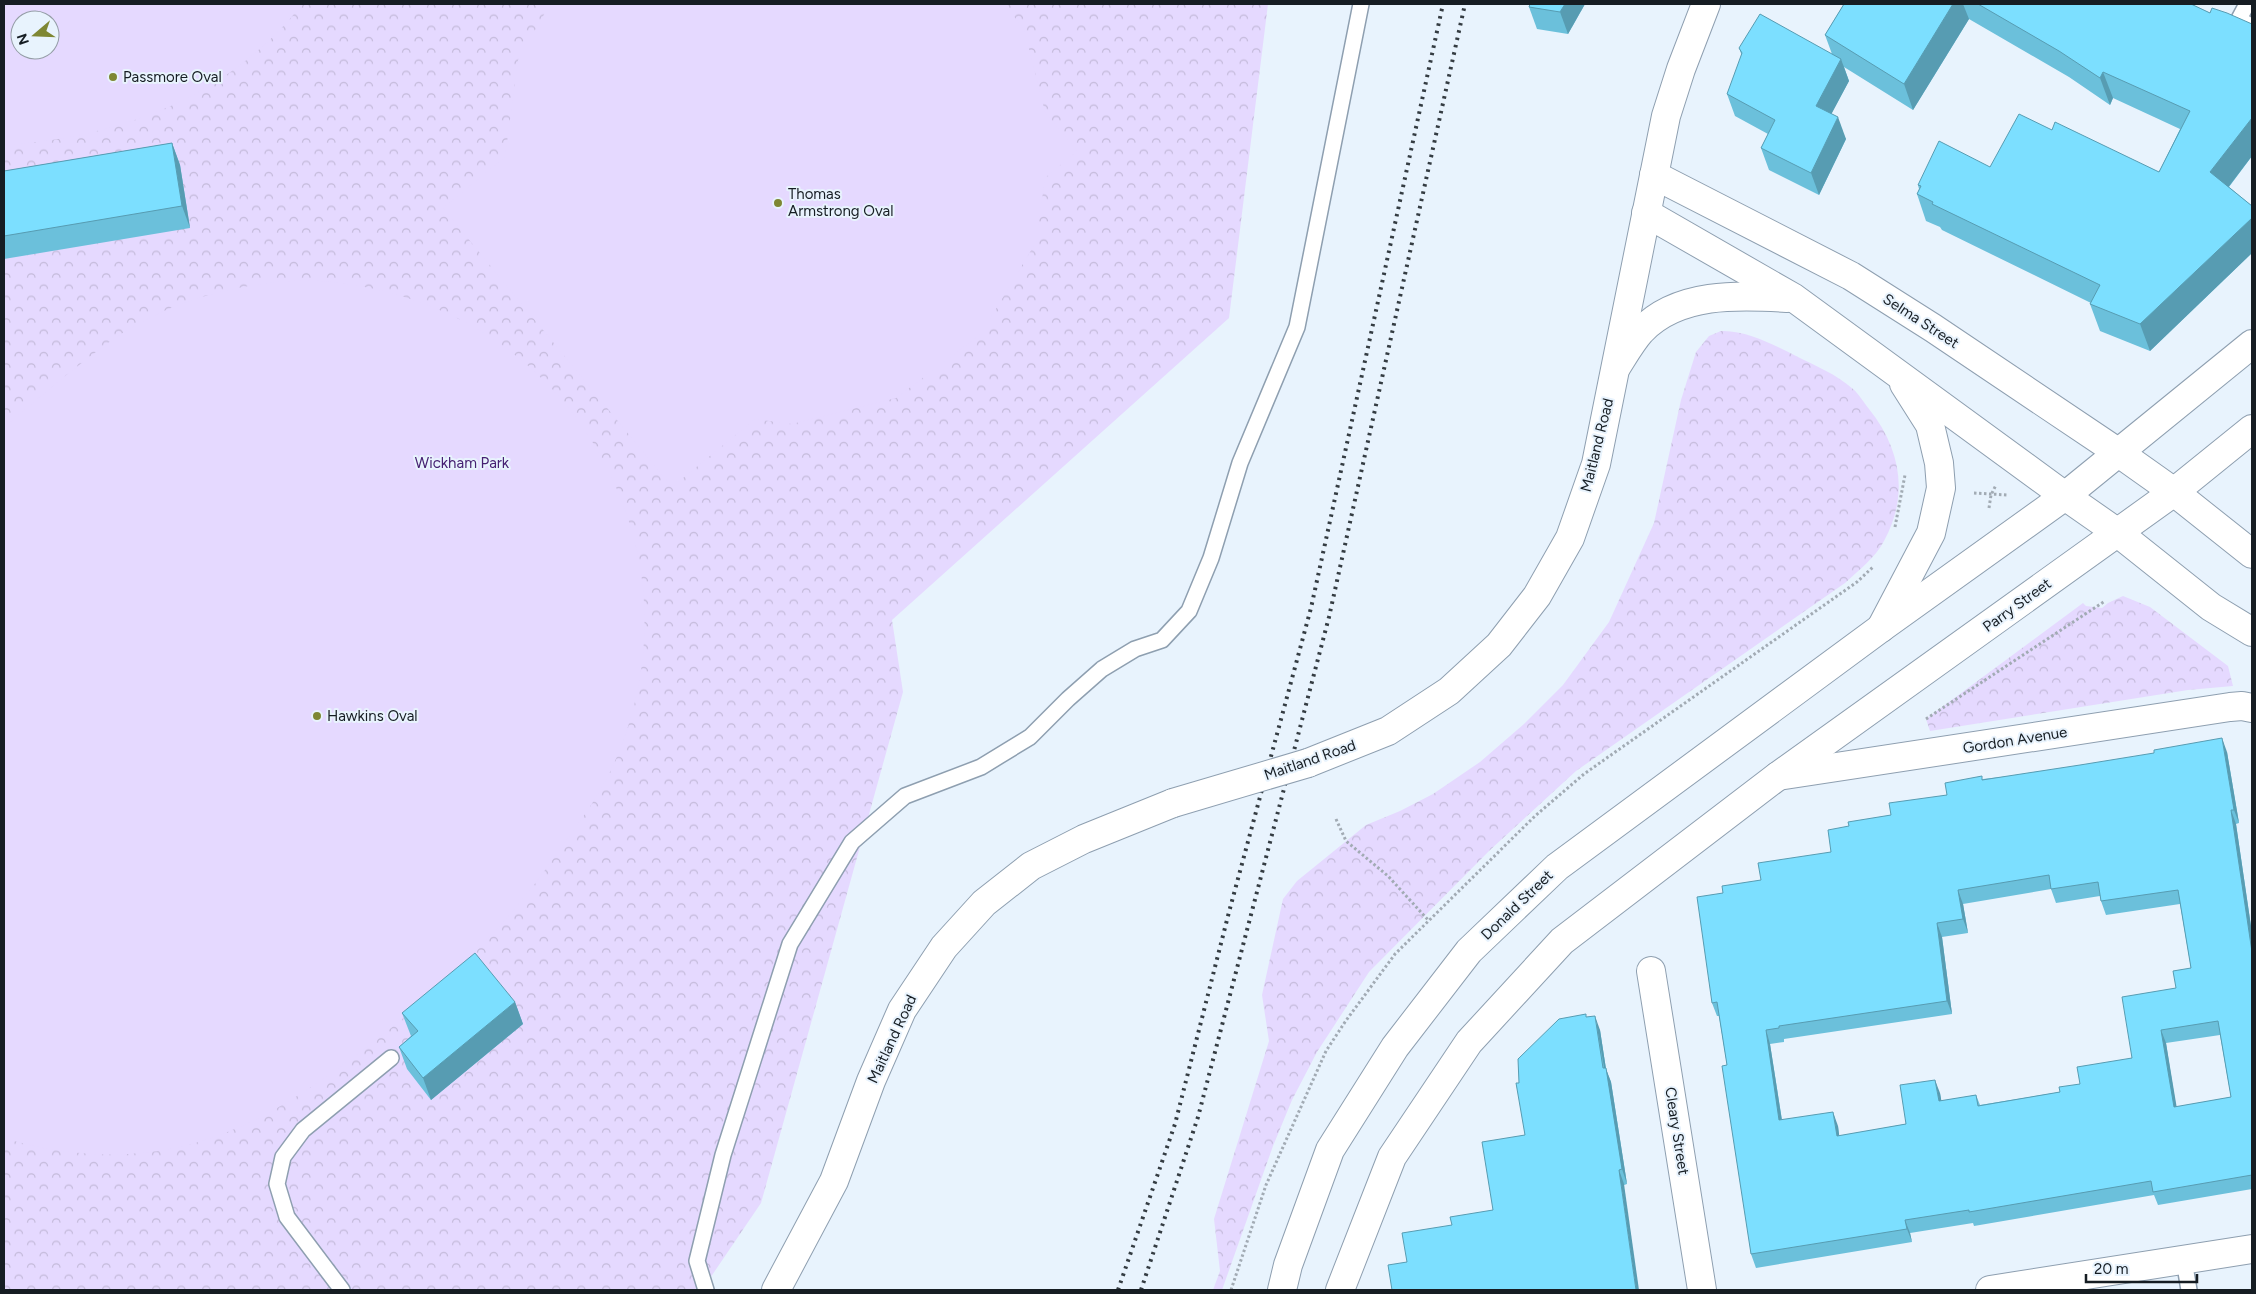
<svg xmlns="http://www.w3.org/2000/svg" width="2256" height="1294" viewBox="0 0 2256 1294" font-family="Figtree,sans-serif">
	<defs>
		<pattern id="forest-crowns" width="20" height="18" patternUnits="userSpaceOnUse" patternTransform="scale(1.25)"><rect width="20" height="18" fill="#e5d9ff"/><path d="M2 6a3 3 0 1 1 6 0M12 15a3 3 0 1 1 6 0" fill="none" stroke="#c4bada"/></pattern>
	</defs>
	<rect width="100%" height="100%" fill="#e8f3fd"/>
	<g fill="url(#forest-crowns)" fill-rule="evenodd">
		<path d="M4,4H1268L1229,318L892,620L903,692L761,1203L702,1290H4ZM20,20H50V50H20Z"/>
		<path d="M1721,331C1746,330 1774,345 1796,356C1816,366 1836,374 1853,389C1859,394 1864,403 1869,409C1901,449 1909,495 1884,541C1875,558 1859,570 1845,583L1576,771L1490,850L1369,972L1317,1052L1292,1100L1273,1146L1222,1290H1213L1220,1271L1214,1219L1269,1041L1262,995L1283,899L1297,881L1366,825L1400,811L1433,794L1480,762L1524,724L1563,685L1609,622L1654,523L1681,400L1696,352L1709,336Z"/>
		<polygon points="2123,596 2150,607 2228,666 2233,686 2188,690 1930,731 1926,719 2083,603 2086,606 2102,608 2108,603"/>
	</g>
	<g fill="#e5d9ff" fill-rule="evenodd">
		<path d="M4,4H302C230,97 118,138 4,145ZM20,20H50V50H20Z"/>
		<polygon points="550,4 1004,4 1024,29 1045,112 1077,151 1045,178 1036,242 981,334 896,398 792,424 755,419 672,487 443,208 505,157 518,60"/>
		<path d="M307,280C402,285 488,320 553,390C591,431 618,481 633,535C655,614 645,702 608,776C595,802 577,825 560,849C513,918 456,976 391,1028C329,1077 261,1128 183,1146C124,1160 62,1156 4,1138V427C38,399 72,369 108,343C167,301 235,283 307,280Z"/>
	</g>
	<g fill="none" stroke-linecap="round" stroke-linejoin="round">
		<defs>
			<g id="lane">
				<polyline points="2247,4 2239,19 2252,27"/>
				<polyline points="2184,1260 2189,1290"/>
				<polyline points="342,1290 287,1217 277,1184 283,1157 303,1130 391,1058"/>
				<polyline points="706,1290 697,1261 723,1155 790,944 852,842 905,796 981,767 1030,737 1068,699 1102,669 1135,649 1162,640 1189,611 1211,558 1240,463 1297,327 1361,4"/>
			</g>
			<g id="street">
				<polyline points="1778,776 2230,707 2242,706 2252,708"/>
				<polyline points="1651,971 1702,1290"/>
				<polyline points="1990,1290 2252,1249"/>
			</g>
			<g id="secondary">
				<polyline points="1654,175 1851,276 1933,328 2119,453"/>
				<polyline points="1646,213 1794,298 2065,496"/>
				<path d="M1617,366C1624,355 1632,341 1641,331C1678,292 1738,295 1787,298"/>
				<polyline points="2174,492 2252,554"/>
				<polyline points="2118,533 2211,607 2252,632"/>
				<polyline points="1881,628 1931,533 1941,488 1939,463 1930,425 1904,384"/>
			</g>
			<g id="primary">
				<polyline points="1308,763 1388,731 1449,691 1499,645 1537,596 1570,538 1596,464 1666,116 1681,69 1706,4"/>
				<polyline points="776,1290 834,1181 871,1081 902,1010 944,947 984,903 1031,866 1084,839 1173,803"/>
			</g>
			<g id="highway">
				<polyline points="2119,453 2174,492"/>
				<polyline points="2065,496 2118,533"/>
				<polyline points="1282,1290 1288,1265 1330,1150 1395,1047 1469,951 1557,867 1881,628 2065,496 2252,344"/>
				<polyline points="1340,1290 1392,1157 1469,1042 1562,941 1778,776 2174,492 2252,429"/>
			</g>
		</defs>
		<use href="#lane" stroke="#8e9fb0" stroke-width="18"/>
		<use href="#street" stroke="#8e9fb0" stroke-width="30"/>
		<use href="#secondary" stroke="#8e9fb0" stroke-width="30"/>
		<use href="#primary" stroke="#8e9fb0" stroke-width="30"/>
		<use href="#highway" stroke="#8e9fb0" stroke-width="30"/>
		<g stroke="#a2abb4" stroke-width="3" stroke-dasharray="2.5 2.5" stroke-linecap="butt">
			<polyline points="1974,493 2007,495"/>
			<polyline points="1989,508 1991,495 1996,485"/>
			<polyline points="1895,527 1905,475"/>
			<polyline points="1926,719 2105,601"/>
			<polyline points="1336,819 1346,841 1388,876 1429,921"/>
			<polyline points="1231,1290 1266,1185 1326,1051 1345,1022 1395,954 1535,816 1584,774 1857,582 1874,566"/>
		</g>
		<use href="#lane" stroke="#fff" stroke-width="15"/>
		<use href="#street" stroke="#fff" stroke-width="28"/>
		<use href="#secondary" stroke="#fff" stroke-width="28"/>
		<use href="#primary" stroke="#fff" stroke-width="28"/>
		<use href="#highway" stroke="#fff" stroke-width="28"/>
		<g stroke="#343c42" stroke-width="4" stroke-dasharray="2.5 5" stroke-linecap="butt">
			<polyline points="1118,1290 1175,1124 1229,912 1311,608 1443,4"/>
			<polyline points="1141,1290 1198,1117 1329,617 1465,4"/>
		</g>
		<defs>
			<polyline id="primary-bridge" points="1173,803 1308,763"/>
		</defs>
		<use href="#primary-bridge" stroke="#8e9fb0" stroke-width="30" stroke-linecap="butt"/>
		<use href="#primary-bridge" stroke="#fff" stroke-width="28"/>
	</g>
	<g fill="#6bc0db" fill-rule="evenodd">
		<polygon points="1530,4 1585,4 1568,34 1537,29 1529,7"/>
		<polygon points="1844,4 2191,4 2210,13 2252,24 2252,156 2229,187 2252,206 2252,253 2150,351 2100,331 2090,304 2091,303 1942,230 1940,227 1926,221 1917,194 1919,189 1918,185 1990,167 2052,130 2159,172 2180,129 2113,98 2110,105 2069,77 1969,19 1913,110 1844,67 1849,81 1831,114 1846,139 1819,195 1769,170 1761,148 1768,134 1735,116 1727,94 1742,56 1739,48 1832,54 1825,35"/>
		<polygon points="172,143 180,165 190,228 4,259 4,171"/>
		<path d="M2227,752L2239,823L2236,824L2252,933V1189L2158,1205L2154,1195L1974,1226L1973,1223L1910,1233L1912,1242L1756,1268L1751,1254L1727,1065L1719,1016H1717L1712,1003L1723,893L1761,880L1831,852L1849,826L1891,815L1947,795L1983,779ZM2051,889L2056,903L2100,896L2101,901L2106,915L2180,904L2191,968L2176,988L2132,1058L2080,1084L2060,1092L1980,1105L1976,1095L1941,1101L1940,1093L1906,1124L1839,1136L1838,1126L1782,1120L1770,1044L1784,1042V1039L1952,1014L1942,937L1968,933L1963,904ZM2220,1035L2231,1097L2176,1107L2166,1043Z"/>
		<polygon points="515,1002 523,1024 431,1100 407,1069 399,1047 411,1036 402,1013"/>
		<polygon points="1586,1017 1600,1030 1606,1069 1611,1082 1627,1184 1407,1262 1452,1225 1493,1210 1525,1135 1519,1083"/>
	</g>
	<g fill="#579cb2">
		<polygon points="1565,4 1585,4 1568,34 1560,12"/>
		<polygon points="1953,4 1963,4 1969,19 1913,110 1904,84"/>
		<polygon points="1841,59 1849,81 1824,128 1816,106"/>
		<polygon points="2103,72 2113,98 2110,105 2100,78"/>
		<polygon points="1838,117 1846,139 1819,195 1811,173"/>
		<polygon points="2252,118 2252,156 2220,198 2210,172"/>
		<polygon points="172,143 180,165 190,228 182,206"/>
		<polygon points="2252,218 2252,253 2150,351 2140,324"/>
		<polygon points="2222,738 2227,752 2239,823 2234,810"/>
		<polygon points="2231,810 2236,824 2252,933 2252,952"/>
		<polygon points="1958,890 1963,904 1968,933 1963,919"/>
		<polygon points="1937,923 1942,937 1952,1014 1947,1001"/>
		<polygon points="515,1002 523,1024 431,1100 423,1078"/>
		<polygon points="1595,1016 1600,1030 1606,1069 1611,1082 1627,1184 1622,1169"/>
		<polygon points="1766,1030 1770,1044 1784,1134 1779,1120"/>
		<polygon points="2161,1030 2166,1043 2179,1121 2174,1107"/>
		<polygon points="1935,1080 1940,1093 1944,1115 1939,1101"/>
		<polygon points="1833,1112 1838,1126 1841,1150 1837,1136"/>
		<polygon points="1619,1170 1624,1184 1639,1290 1636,1290"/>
		<polygon points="1905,1220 1910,1233 1912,1242 1907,1229"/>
	</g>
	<g fill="#7cdfff" stroke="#579cb2" fill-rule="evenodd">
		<polygon points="1530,4 1565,4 1560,12 1529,7"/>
		<polygon points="1844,4 1953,4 1904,84 1825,35"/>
		<polygon points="1978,4 2191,4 2210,13 2212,8 2227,13 2252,24 2252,118 2210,172 2252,206 2252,218 2140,324 2090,304 2100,285 1932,204 1933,202 1917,194 1921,186 1918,185 1939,141 1990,167 2019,114 2052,130 2055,122 2159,172 2190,111 2103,72 2100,78 2059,51"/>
		<polygon points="1760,14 1841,59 1816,106 1838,117 1811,173 1761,148 1775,120 1727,94 1742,53 1739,48"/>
		<polygon points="172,143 182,206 4,236 4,171"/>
		<path d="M2222,738L2234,810H2231L2252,952V1175L2153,1192L2151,1181L1969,1212V1210L1905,1220L1907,1229L1751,1254L1722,1066L1727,1065L1717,1002L1712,1003L1697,897L1723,893L1722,886L1761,880L1758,863L1831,852L1828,830L1849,826L1848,822L1891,815L1889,803L1947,795L1945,783L1982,776V780L2080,765L2154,753V750ZM2049,875L2051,889L2098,882L2101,901L2178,890L2191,968L2173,971L2176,988L2122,997L2132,1058L2077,1067L2080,1084L2059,1087L2060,1092L1978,1106L1976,1095L1939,1101L1935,1080L1900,1085L1906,1124L1837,1136L1833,1112L1779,1120L1766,1030L1779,1028V1026L1947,1001L1937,923L1963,919L1958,890ZM2218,1021L2231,1097L2174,1107L2161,1030Z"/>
		<polygon points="475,953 515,1002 423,1078 399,1047 418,1031 402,1013"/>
		<polygon points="1586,1014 1586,1017 1595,1016 1603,1068 1606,1068 1622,1169 1619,1170 1636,1290 1392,1290 1388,1265 1407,1262 1402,1233 1452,1225 1450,1217 1493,1210 1482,1142 1525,1135 1516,1083 1519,1083 1518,1059 1559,1019"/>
	</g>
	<g fill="#7e8733" stroke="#e8f3fd" stroke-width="2">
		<circle cx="113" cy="77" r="5"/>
		<circle cx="778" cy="203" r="5"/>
		<circle cx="317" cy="716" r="5"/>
	</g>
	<g text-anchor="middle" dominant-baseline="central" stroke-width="4" stroke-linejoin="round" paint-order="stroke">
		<g font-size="15" fill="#161d23" stroke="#e8f3fd" text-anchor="start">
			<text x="123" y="77">Passmore Oval</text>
			<text x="788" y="194">Thomas<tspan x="788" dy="17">Armstrong Oval</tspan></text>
			<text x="327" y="716">Hawkins Oval</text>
		</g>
		<g font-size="15" fill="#161d23" stroke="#e8f3fd">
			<text transform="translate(1921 321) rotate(33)">Selma Street</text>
			<text transform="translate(1597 445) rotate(-76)">Maitland Road</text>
			<text transform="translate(2017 605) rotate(-36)">Parry Street</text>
			<text transform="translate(2015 740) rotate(-9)">Gordon Avenue</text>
			<text transform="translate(1310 760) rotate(-19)">Maitland Road</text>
			<text transform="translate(1517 905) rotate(-44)">Donald Street</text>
			<text transform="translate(892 1039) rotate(-65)">Maitland Road</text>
			<text transform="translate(1677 1131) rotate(81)">Cleary Street</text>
		</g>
		<g font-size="15" fill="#462172" stroke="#e8f3fd">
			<text x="462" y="463">Wickham Park</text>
		</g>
	</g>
	<rect width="2256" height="1294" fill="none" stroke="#161d23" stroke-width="10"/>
	<g transform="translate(35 35) rotate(251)"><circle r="24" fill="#e8f3fd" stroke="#949da6"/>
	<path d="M0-4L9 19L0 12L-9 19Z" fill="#7e8733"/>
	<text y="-8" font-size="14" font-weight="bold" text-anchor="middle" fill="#161d23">N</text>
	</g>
	<path d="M2086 1274v8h111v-8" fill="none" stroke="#161d23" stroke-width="2.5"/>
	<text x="2094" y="1274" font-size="15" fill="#161d23" stroke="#e8f3fd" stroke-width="4" paint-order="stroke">20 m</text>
</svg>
